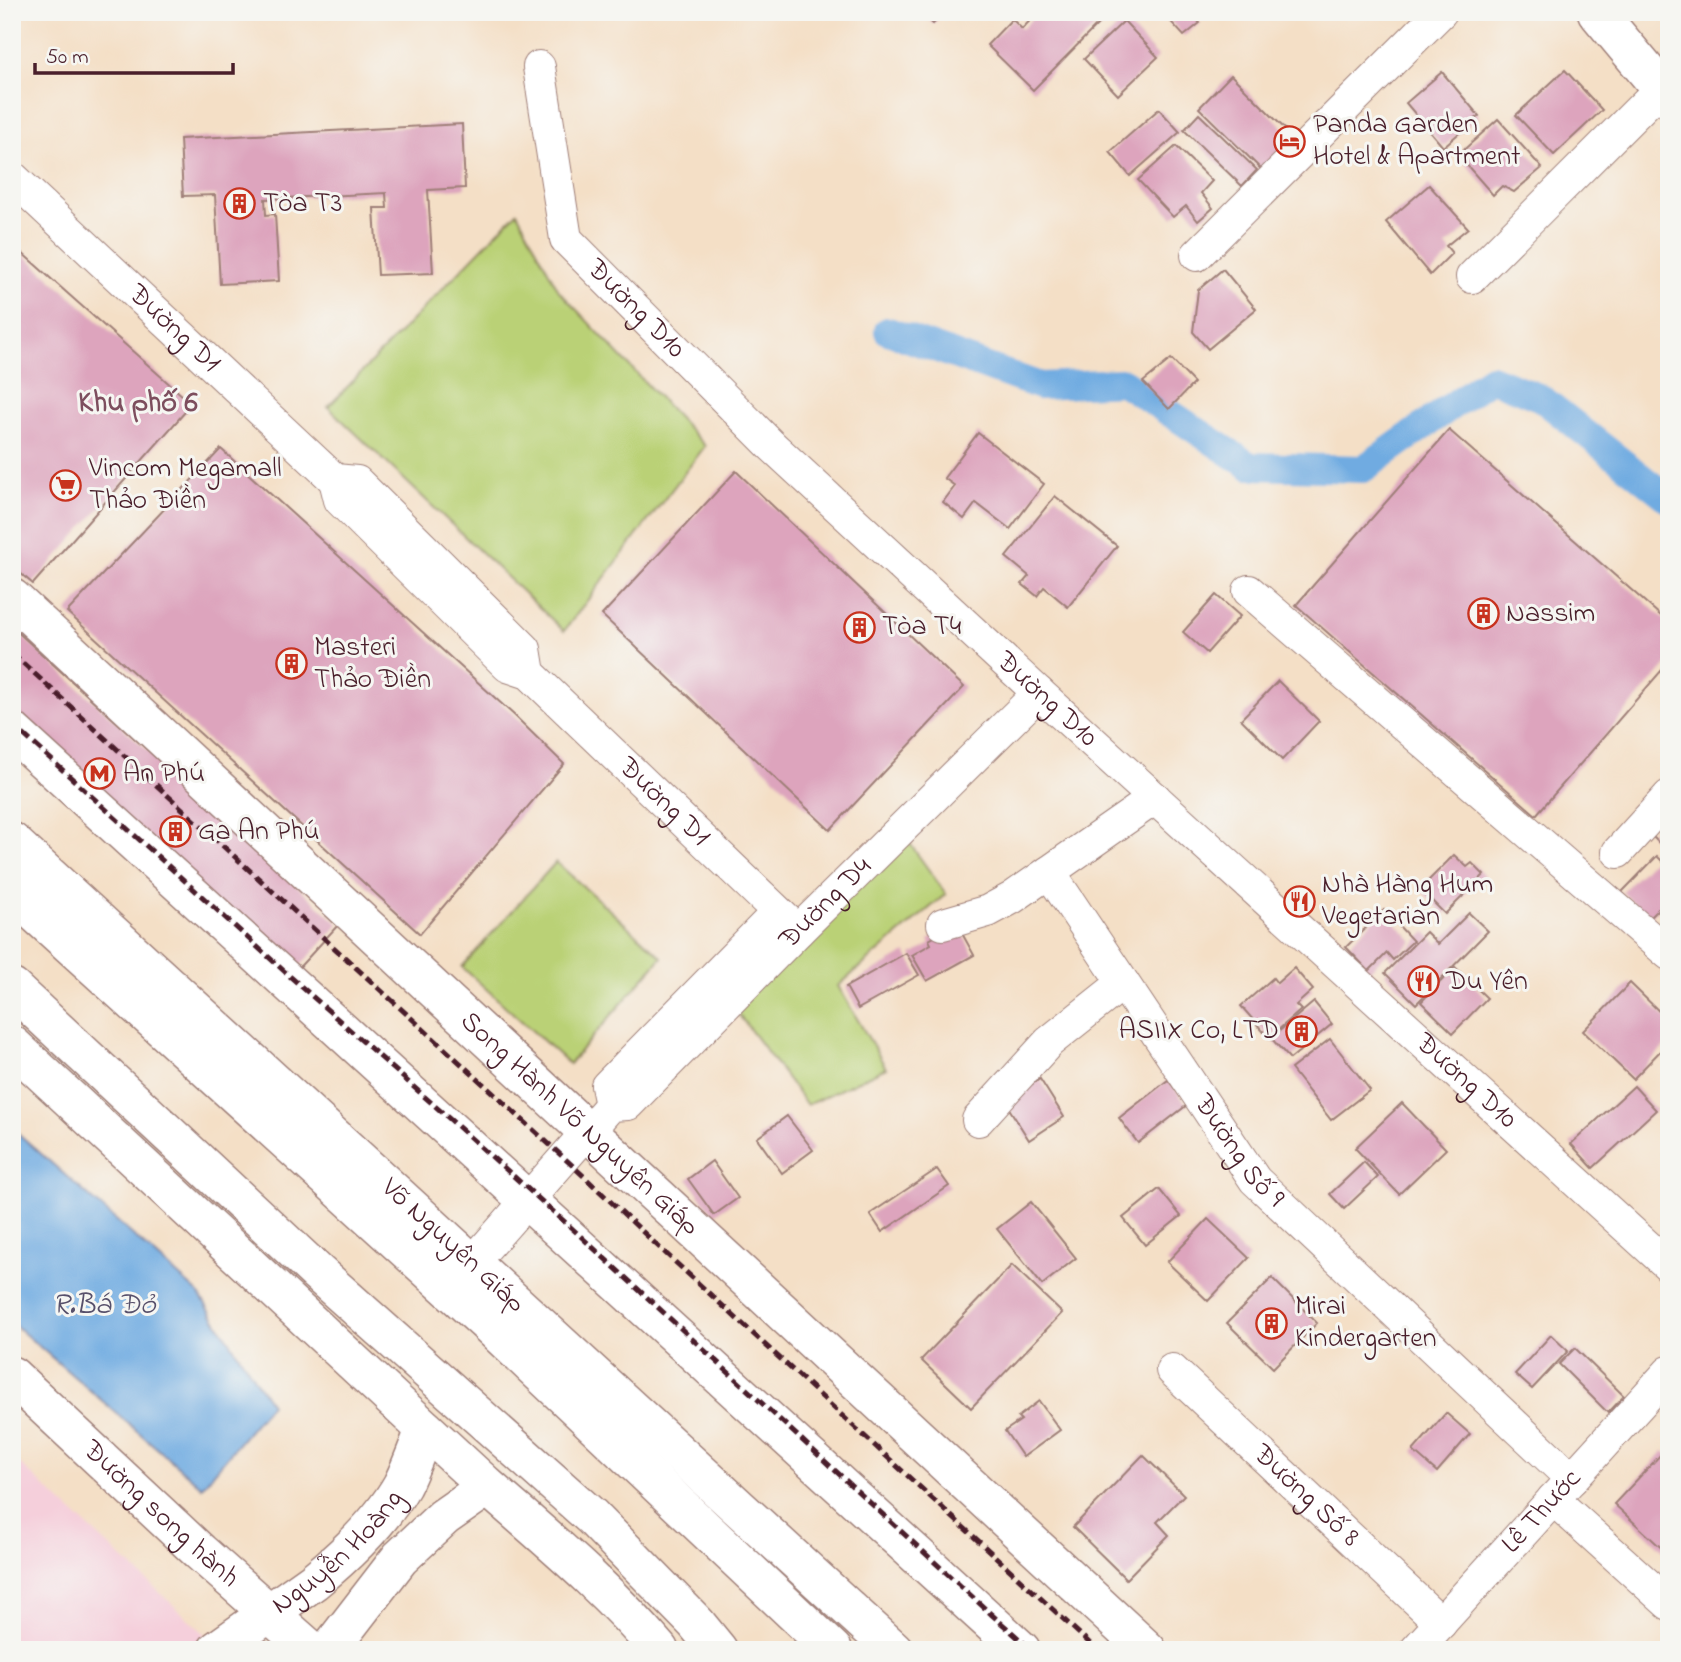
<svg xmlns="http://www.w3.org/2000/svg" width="1681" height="1662" viewBox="0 0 1681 1662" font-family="'Indie Flower',sans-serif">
	<rect width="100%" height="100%" fill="#f6f6f2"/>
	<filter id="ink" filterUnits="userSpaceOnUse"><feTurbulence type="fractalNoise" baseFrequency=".0143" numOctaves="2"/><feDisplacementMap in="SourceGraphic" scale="14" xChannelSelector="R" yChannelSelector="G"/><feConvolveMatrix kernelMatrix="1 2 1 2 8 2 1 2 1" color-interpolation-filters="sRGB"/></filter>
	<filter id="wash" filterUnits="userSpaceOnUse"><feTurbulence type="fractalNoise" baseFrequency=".00686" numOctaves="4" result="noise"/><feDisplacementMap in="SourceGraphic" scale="28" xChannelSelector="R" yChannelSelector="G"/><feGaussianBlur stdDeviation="1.57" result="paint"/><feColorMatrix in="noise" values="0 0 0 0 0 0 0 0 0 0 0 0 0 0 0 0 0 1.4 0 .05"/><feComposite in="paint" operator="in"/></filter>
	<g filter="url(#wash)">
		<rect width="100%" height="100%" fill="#f4dfc6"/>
		<polygon fill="#f5cfdb" points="12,1457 205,1634 190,1650 12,1650"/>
		<g fill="#bad176" stroke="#827850" stroke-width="2">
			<polygon points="517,212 559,291 705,446 564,631 328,407"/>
			<polygon points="903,834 946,894 838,986 886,1068 807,1105 733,1007"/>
			<polygon points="556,862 662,957 569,1064 462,967"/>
		</g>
		<polygon fill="#70abe1" stroke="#5d6586" stroke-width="2" points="12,1128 198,1293 271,1404 202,1487 12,1323"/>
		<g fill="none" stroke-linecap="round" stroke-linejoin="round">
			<polyline stroke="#70abe1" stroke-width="28" points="888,331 1040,386 1123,382 1250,466 1363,469 1491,378 1541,398 1669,499"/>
		</g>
		<g id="blocks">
			<g fill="#dda4bd">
				<polygon points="921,12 945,12 933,24"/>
				<polygon points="1038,12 1110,12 1033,90 987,45 1012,19 1022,29"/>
				<polygon points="1162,12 1189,12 1200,23 1184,36"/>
				<polygon points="1124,21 1158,57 1118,95 1084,59"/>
				<polygon points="1565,70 1602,110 1554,155 1516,115"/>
				<polygon points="1442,72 1479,116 1443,147 1406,103"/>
				<polygon points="1231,75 1299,143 1267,175 1199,108"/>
				<polygon points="1159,109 1180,132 1130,176 1110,152"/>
				<polygon points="1199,114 1257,170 1242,186 1184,130"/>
				<polygon points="1498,119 1542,168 1514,192 1502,186 1493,195 1458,155"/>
				<polygon points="462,124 465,188 428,190 433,273 378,275 374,208 387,208 386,193 265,199 266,215 275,214 279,281 220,284 215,195 183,196 180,139"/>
				<polygon points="1176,146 1212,181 1201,193 1213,208 1198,221 1186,206 1173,217 1138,180"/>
				<polygon points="1429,185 1468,228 1446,246 1452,253 1430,275 1386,222"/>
				<polygon points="12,244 192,404 33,584 12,566"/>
				<polygon points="1223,269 1256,309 1208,349 1193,332 1198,290"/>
				<polygon points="1171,359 1194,383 1169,409 1143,382"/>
				<polygon points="1449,430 1669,623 1669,662 1536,815 1296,605"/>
				<polygon points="978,433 1044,484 1010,529 976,503 964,519 943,502 955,486 944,478"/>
				<polygon points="221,449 515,716 564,764 420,934 67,612"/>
				<polygon points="736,471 964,687 830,830 602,615"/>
				<polygon points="1055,496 1117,546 1068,607 1044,587 1037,596 1022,584 1029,576 1006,557"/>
				<polygon points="1216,595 1240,616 1207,653 1183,632"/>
				<polygon points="12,627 339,924 282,986 12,740"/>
				<polygon points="1278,681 1319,721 1282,760 1241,719"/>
				<polygon points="1669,815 1669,853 1650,834"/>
				<polygon points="1454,855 1467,867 1472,863 1484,875 1445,914 1420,889"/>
				<polygon points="1657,856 1669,868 1669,898 1649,918 1622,892"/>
				<polygon points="1384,910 1413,941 1393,960 1387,953 1369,971 1346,947"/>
				<polygon points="1469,913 1488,931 1416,1004 1385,973 1426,932 1438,944"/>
				<polygon points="959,928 974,955 927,981 912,955 931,944 929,940 938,935"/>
				<polygon points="906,953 919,975 858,1009 846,987"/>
				<polygon points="1455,967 1487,998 1453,1033 1421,1002"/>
				<polygon points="1294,968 1313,990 1296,1005 1301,1010 1269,1038 1241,1006 1273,978 1277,983"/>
				<polygon points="1630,983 1669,1021 1669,1042 1633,1079 1583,1031"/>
				<polygon points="1314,1002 1332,1024 1290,1059 1271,1038"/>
				<polygon points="1330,1039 1370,1090 1331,1120 1291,1069"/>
				<polygon points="1040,1079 1064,1117 1029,1140 1005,1102"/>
				<polygon points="1168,1080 1187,1105 1138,1143 1119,1118"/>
				<polygon points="1634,1086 1656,1110 1593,1168 1571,1144"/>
				<polygon points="1402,1103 1446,1149 1399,1194 1355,1148"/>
				<polygon points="787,1116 813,1150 782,1173 757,1138"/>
				<polygon points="712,1161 738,1198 714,1215 688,1179"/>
				<polygon points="1364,1162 1378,1177 1344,1209 1330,1194"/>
				<polygon points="937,1169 949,1186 882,1232 870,1214"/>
				<polygon points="1159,1189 1181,1216 1145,1245 1123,1218"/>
				<polygon points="1031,1202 1076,1258 1042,1285 997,1229"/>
				<polygon points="1208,1219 1249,1258 1208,1301 1167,1262"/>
				<polygon points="1012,1265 1062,1313 971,1408 921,1360"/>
				<polygon points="1272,1278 1317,1323 1273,1368 1227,1323"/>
				<polygon points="1551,1335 1568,1351 1532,1389 1515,1374"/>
				<polygon points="1575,1348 1624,1396 1608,1413 1559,1364"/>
				<polygon points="1039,1401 1060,1430 1023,1457 1005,1431 1021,1420 1018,1417"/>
				<polygon points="1446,1413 1470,1434 1437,1472 1413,1451"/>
				<polygon points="1664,1451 1669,1455 1669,1555 1614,1504"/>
				<polygon points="1143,1455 1184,1495 1157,1522 1169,1535 1126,1579 1073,1527"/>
			</g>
		</g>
	</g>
	<g filter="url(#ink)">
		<use href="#blocks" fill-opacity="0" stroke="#9f7f78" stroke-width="2"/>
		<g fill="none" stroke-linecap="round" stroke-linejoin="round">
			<defs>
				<g id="minor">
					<path id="s1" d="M539,67L566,239L771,445L1039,693L1669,1266"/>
					<path id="s2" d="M12,177L335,480"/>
					<polyline points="1197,255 1441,12"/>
					<polyline points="1472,277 1660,89"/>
					<polyline points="1249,591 1669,954"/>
					<path id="s3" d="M529,673L525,649L357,482L335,480L340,500L508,666L529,673L798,931"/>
					<path id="s4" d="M1155,798L1049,872L1255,1180L1572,1479"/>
					<polyline points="1618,852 1669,796"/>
					<polyline points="943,924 988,911 1012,898 1049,872"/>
					<polyline points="611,1105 607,1086 777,913"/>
					<polyline points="978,1120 1049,1042 1123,983"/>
					<path id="s5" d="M472,1263L611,1105L628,1104L798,931L1039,693"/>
					<path id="s6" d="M1172,1370L1441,1623"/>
					<polyline points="1553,1499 1669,1604"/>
					<path id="s7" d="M1416,1650L1669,1372"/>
				</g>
				<g id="tertiary">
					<polyline points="1597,12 1669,98"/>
					<path id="s8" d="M217,1650L314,1581C347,1554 381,1522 402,1485C411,1467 418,1447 425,1429"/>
					<polyline points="329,1650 400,1558 444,1517 487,1487"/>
				</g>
				<g id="secondary">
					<path id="s9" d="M12,598L1147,1650"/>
					<polyline points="12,731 1021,1650"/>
					<path id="s10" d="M12,1376L200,1552L311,1650"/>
				</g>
				<g id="trunk">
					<path id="s11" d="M12,842L894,1650"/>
					<polyline points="12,892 488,1324 833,1650"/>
					<polyline points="12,988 318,1273 592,1517 696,1623 718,1650"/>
					<path d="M12,1045L425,1429C446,1448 467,1468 488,1487C547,1539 608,1589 659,1650"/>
				</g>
			</defs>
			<use href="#minor" stroke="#9f7f78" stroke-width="34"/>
			<use href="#tertiary" stroke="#9f7f78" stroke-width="41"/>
			<use href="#secondary" stroke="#9f7f78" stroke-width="41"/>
			<use href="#trunk" stroke="#9f7f78" stroke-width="41"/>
			<use href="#minor" stroke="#fff" stroke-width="32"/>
			<use href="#tertiary" stroke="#fff" stroke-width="38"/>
			<use href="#secondary" stroke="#fff" stroke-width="38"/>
			<use href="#trunk" stroke="#fff" stroke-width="38"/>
			<g stroke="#4a1f2b" stroke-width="5" stroke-dasharray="10 5" stroke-linecap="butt">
				<polyline points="12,653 574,1167 661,1249 1097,1650"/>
				<polyline points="12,724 284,971 576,1232 991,1614 1032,1650"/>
			</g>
		</g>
	</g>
	<defs>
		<symbol id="hotel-ring" viewBox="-11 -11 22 22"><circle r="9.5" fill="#f6f6f2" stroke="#c8321e" stroke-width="1.5"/><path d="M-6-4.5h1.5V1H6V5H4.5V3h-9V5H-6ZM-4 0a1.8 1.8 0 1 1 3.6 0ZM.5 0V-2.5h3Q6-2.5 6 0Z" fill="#c8321e"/></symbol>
		<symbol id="building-ring" viewBox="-11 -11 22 22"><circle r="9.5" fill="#f6f6f2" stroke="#c8321e" stroke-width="1.5"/><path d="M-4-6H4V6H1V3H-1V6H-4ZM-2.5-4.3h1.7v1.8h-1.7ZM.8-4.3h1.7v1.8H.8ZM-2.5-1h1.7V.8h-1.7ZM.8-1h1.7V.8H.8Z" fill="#c8321e"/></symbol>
		<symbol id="supermarket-ring" viewBox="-11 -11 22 22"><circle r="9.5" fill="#f6f6f2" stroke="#c8321e" stroke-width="1.5"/><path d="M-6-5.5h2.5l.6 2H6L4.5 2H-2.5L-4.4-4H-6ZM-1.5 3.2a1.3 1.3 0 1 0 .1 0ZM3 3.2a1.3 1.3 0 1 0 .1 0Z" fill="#c8321e"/></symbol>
		<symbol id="metro-ring" viewBox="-11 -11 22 22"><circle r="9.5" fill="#f6f6f2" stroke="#c8321e" stroke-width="1.5"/><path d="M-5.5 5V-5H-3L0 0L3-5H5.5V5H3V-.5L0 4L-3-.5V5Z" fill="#c8321e"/></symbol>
		<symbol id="restaurant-ring" viewBox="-11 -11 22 22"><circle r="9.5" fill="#f6f6f2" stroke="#c8321e" stroke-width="1.5"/><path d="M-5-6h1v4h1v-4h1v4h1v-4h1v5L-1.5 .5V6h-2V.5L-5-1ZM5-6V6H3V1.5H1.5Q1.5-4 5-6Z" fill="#c8321e"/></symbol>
	</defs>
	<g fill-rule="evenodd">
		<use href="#hotel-ring" x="1272" y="124" width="35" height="35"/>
		<use href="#building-ring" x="222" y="186" width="35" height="35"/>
		<use href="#supermarket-ring" x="48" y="468" width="35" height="35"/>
		<use href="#building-ring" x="1466" y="596" width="35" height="35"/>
		<use href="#building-ring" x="842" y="610" width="35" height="35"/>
		<use href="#building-ring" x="274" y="646" width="35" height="35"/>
		<use href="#metro-ring" x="82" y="756" width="35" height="35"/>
		<use href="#building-ring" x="158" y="814" width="35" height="35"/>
		<use href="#restaurant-ring" x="1282" y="884" width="35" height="35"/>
		<use href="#restaurant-ring" x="1406" y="964" width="35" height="35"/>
		<use href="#building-ring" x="1284" y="1014" width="35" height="35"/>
		<use href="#building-ring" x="1254" y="1306" width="35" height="35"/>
	</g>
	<g text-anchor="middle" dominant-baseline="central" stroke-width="6" stroke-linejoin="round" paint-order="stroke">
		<g font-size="28" fill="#4a1f2b" stroke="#f6f6f2" text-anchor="start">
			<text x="1313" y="125">Panda Garden<tspan x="1313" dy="32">Hotel &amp; Apartment</tspan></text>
			<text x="263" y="204">Tòa T3</text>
			<text x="89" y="469">Vincom Megamall<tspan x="89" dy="32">Thảo Điền</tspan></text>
			<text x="1506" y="614">Nassim</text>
			<text x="882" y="627">Tòa T4</text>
			<text x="314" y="648">Masteri<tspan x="314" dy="32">Thảo Điền</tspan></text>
			<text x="123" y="774">An Phú</text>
			<text x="198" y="832">Ga An Phú</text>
			<text x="1322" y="885">Nhà Hàng Hum<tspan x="1322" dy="32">Vegetarian</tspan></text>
			<text x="1446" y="982">Du Yên</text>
			<text x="1279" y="1031" text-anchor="end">ASIIX Co, LTD</text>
			<text x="1295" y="1307">Mirai<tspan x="1295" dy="32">Kindergarten</tspan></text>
		</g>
		<g font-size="28" fill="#4a1f2b" stroke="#f6f6f2">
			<text stroke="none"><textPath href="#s1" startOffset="273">Đường D10</textPath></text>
			<text stroke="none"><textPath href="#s2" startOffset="222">Đường D1</textPath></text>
			<text stroke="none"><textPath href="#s1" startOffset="840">Đường D10</textPath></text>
			<text stroke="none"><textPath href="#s3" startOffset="749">Đường D1</textPath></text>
			<text stroke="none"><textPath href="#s5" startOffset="509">Đường D4</textPath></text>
			<text stroke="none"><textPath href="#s1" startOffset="1407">Đường D10</textPath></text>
			<text stroke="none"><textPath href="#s9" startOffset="774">Song Hành Võ Nguyên Giáp</textPath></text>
			<text stroke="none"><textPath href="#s4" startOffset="467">Đường Số 9</textPath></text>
			<text stroke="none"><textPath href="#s11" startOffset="598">Võ Nguyên Giáp</textPath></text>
			<text stroke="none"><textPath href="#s6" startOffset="184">Đường Số 8</textPath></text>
			<text stroke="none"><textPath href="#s7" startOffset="187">Lê Thước</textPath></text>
			<text stroke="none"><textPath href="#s10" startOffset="203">Đường song hành</textPath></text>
			<text stroke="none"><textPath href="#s8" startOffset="156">Nguyễn Hoàng</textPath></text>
		</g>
		<g font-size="30" font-weight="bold" fill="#7d4e5e" stroke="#f6f6f2">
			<text x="138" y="404">Khu phố 6</text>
		</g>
		<g font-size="30" font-style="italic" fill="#57506b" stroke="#f6f6f2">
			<text x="104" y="1306">R.Bá Đỏ</text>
		</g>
	</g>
	<rect width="1681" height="1662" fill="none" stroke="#f6f6f2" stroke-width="42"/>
	<path d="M35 63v10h198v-10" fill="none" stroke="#4a1f2b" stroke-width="3.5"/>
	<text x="46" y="63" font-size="21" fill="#4a1f2b" stroke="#f6f6f2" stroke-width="5" paint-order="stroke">50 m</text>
</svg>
